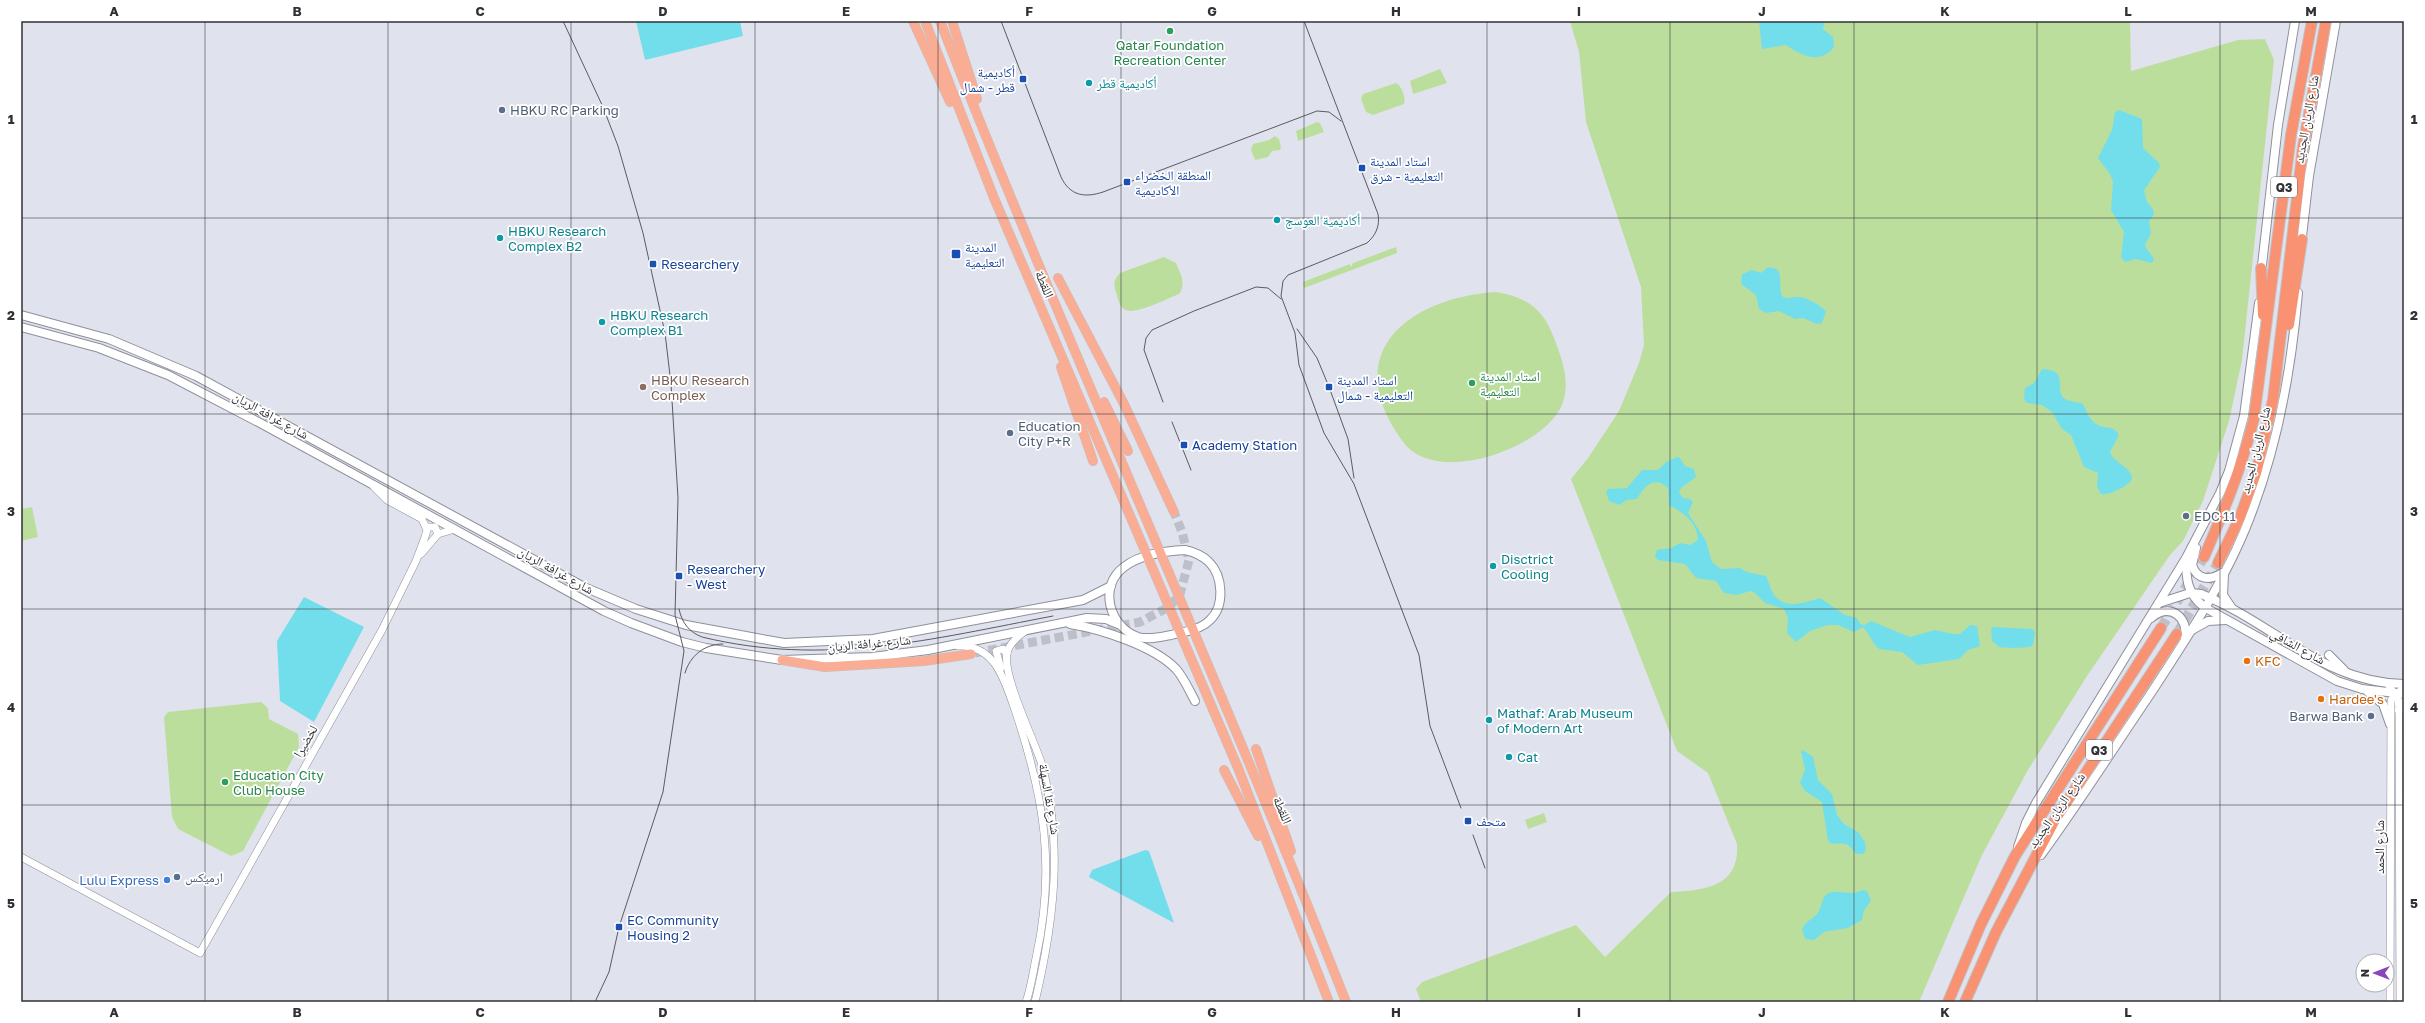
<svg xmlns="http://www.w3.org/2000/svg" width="2425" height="1023" viewBox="0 0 2425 1023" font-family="'Golos Text','Noto Naskh Arabic',sans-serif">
	<rect width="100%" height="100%" fill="#e0e3ee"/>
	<g fill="#bcde9d">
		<path d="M1570,21H2130L2131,71L2238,40L2265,39L2274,60L2242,360L2229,421L2203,501L2183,541L2170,555L2087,676L2028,770L1982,855L1919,1002H1421L1416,989L1422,982L1576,925L1605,957L1671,892C1704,890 1740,887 1737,844L1708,773L1677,751L1571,479L1588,458L1619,411L1639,363L1644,345L1641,287L1586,122L1579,52Z"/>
		<polygon points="1440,69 1447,83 1413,94 1410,81"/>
		<path d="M1396,83C1402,86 1406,98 1404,104L1373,115L1366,112L1361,99L1363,94Z"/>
		<polygon points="1317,122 1320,123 1324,132 1298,141 1296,131"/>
		<polygon points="1275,136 1279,139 1281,147 1280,150 1272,151 1268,157 1255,160 1251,150 1253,144 1269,140"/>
		<polygon points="1396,247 1397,253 1304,288 1303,282 1350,264 1351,267 1353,263"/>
		<path d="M1164,257L1176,263C1180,273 1187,284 1179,294C1169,298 1135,315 1126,310C1119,307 1118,299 1116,292C1113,284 1114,279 1120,273Z"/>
		<path d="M1496,292C1526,297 1543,308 1554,338C1562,359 1571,382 1562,405C1543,449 1436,487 1403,442C1338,354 1407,298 1496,292Z"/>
		<polygon points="32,507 38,537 21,541 21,509"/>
		<polygon points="261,702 268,708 269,719 298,734 299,747 243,851 231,856 178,829 172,817 164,717 168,712"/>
		<polygon points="1544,813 1547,822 1528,829 1525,820"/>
	</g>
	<g fill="#72deeb">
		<polygon points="636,21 740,21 743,36 645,60"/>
		<path d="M1759,21H1825L1823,29L1833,37L1834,47C1820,65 1802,56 1786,45L1762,49Z"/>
		<path d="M2119,110L2142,119L2143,148L2159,163L2160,167L2144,190L2147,202L2153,209L2154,214L2149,222L2151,233L2145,245C2147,252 2152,253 2154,260L2152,263L2135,259L2126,262L2121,258L2124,232L2111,210L2113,182L2110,174L2098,158L2112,130L2115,112Z"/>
		<path d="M1768,267L1777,269C1784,278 1777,288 1783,297C1790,300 1793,296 1799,297C1806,297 1823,306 1826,312L1822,323L1817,324L1803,318L1795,319L1779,311L1766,313L1759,309L1756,295L1741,284L1742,274L1752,270L1761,273Z"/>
		<path d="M2042,369C2071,370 2053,390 2065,399C2070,402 2078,402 2083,404C2087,412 2090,421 2098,425C2105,429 2112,425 2118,433V437L2110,452C2113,462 2132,468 2132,478C2131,486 2107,496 2101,494L2097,487L2098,473L2084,467L2071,435L2062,429L2052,412L2042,405L2027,403L2024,399L2025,388L2034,383Z"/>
		<path d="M1677,457H1679L1685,466L1694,469L1696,477L1681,488L1679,492L1683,498L1690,499L1693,502L1688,513L1706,541L1712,562L1721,569L1740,568L1747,572L1766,576C1769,582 1771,591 1775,596C1787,610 1805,602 1820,598L1845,615L1857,618L1860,624L1865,625L1871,621L1910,637L1935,630L1953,634H1960L1970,625L1977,626L1980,646L1968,650L1959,659L1918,665L1902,652L1879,649C1872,643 1869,633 1863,627L1854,632L1838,625H1828L1810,631L1796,642L1787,633L1788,618L1784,609L1765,603L1755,593L1750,591L1737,595L1724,593L1716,581L1696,578L1685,564L1658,560L1655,557L1657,550L1671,548L1680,543L1690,545L1698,540C1697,521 1683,513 1669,505L1668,488C1655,475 1644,486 1637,499L1627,500L1619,505L1609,501L1606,492L1608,489L1627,488L1642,470H1658L1666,462Z"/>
		<polygon points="304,597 364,627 314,722 280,701 277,641"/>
		<path d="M1993,627L2032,629L2035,632L2033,645C2030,649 2006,648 1999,647L1992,641L1991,629Z"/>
		<path d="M1803,750L1813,757L1818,780L1832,794L1837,815L1844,824L1858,832L1865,842L1866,850L1863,854H1856C1848,843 1846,843 1832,844L1828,841L1822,802L1805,791L1800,783L1805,769L1801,752Z"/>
		<polygon points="1145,850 1149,851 1174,923 1089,877 1092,870"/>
		<path d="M1863,890L1867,891L1871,901L1864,910L1862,920L1848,928L1824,932L1814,940L1805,939L1802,929C1805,921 1812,920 1817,914C1822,908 1821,899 1827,894C1836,888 1849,897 1863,890Z"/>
	</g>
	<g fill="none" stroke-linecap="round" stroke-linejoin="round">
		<polyline stroke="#bdbfc9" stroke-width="9" stroke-dasharray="9 4.5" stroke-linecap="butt" points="975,653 1140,622 1169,607 1180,594 1189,560 1182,532 1174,512"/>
		<g stroke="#bdbfc9" stroke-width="10" stroke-dasharray="10 5" stroke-linecap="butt">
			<polyline points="2161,628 2204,557"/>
			<polyline points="2177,634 2218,563"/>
		</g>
		<defs>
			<g id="tertiary">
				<polyline points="426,527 435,527 438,534"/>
				<polyline points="421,554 438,534 455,529"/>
				<path d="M1024,632C1017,637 1009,644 1007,653C1002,674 1033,738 1041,762C1064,843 1054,922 1035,1002"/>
				<path d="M958,646C995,644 1005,681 1015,710C1044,796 1056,867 1036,958C1033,972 1031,988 1026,1002"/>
				<polyline points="1001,668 996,651 1003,649 1007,654"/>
				<polyline points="2388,684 2398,699 2399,710 2400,1002"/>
				<polyline points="21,857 200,953 382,630 416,561 425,537 427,530 422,519 387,500 374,487"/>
				<polyline points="2390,1002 2391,700 2404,687"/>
			</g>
			<g id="secondary">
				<polyline points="2301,245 2309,176 2336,21"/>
				<polyline points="2261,274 2278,125 2295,21"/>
				<polyline points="21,315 109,339 196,376 584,587 636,609 686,625 784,643 873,639 1083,600 1111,586"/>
				<polyline points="21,327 99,348 168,375 262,424 604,611 631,623 682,642 706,648 782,660 872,657 928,650 1087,618 1106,619 1118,624"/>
				<path d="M2196,548L2192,565C2197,580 2210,581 2222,573"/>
				<path d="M1185,550C1194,552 1202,555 1209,562C1223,576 1225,606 1210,620C1200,630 1184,632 1171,635C1161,637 1148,640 1138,637C1109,627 1098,586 1124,567C1141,554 1164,551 1185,550Z"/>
				<path d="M2186,559C2186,579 2187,593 2204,607L2337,681L2362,689L2404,694"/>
				<polyline points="2224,575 2223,595 2231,607"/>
				<path d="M2159,603L2190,593L2201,594C2272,622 2323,683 2404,684"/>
				<path d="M2151,618C2170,602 2189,617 2185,639"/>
				<path d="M1070,624C1101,629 1154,646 1176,669C1184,678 1189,690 1195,701"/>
				<polyline points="2192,630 2208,621 2226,620"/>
				<polyline points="2329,655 2344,670"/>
				<polyline points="2368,692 2383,704 2390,724"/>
				<polyline points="2399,710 2404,702"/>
				<polyline points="2018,847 2026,823 2036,803 2186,558 2220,493 2229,471 2244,416 2259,303"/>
				<path d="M2041,855C2079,803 2113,749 2149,696C2188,636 2229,576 2253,509C2278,442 2292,363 2298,293"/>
			</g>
			<g id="primary">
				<polyline points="913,21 950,102"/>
				<polyline points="925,21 994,198 1238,768 1329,1002"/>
				<path d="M940,21C1069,351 1217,673 1346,1002"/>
				<polyline points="952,21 977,99"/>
				<polyline points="1058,278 1124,404 1174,512"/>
				<polyline points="1061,367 1093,461"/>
				<polyline points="1104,402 1128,451"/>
				<polyline points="782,660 825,667 924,661 971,654"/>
				<polyline points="1256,749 1291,851"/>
				<polyline points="1224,770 1258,836"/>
			</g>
			<g id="trunk">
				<polyline points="2261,268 2263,315"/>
				<polyline points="2289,325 2302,239"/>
				<path d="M2204,557C2224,511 2242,467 2254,418L2291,135L2312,21"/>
				<polyline points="2218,563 2240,517 2256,473 2273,400 2303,147 2326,21"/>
				<polyline points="1948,1002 1981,924 2015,856 2161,628"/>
				<polyline points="1965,1002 1996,932 2056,818 2177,634"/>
			</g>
		</defs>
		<use href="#tertiary" stroke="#8e909a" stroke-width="8"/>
		<use href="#secondary" stroke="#8e909a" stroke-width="10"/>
		<use href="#primary" stroke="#c1c1c3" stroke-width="10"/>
		<use href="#trunk" stroke="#c1c1c3" stroke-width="12"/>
		<use href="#tertiary" stroke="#fff" stroke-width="7"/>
		<use href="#secondary" stroke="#fff" stroke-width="8"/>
		<use href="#primary" stroke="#faad95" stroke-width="9"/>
		<use href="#trunk" stroke="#f89272" stroke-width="10"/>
		<g stroke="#5a5b62" stroke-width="1">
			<polyline points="563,21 603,107 618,146 643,233 665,333 671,384 678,498 675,615 684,651 663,792 619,927 609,972 595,1002"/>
			<path d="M1001,21L1061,177C1070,196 1085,198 1103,192L1317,111L1329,112L1341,121"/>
			<path d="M1304,21L1378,214C1380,226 1376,235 1367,243L1288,275L1283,281L1281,296L1295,333L1299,365L1324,433L1354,484L1419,655L1430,726L1461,808"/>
			<polyline points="1297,329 1317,358 1329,387 1348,439 1354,478"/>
			<polyline points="1163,402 1144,350 1146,338 1152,330 1194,311 1256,287 1268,288 1281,299"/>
			<polyline points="1172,422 1191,470"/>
			<path d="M679,609C682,623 689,632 702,637C825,667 932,639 1053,616"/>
			<path d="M685,673C690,656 704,644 723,644"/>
			<polyline points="1473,835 1485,868"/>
		</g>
	</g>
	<path fill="none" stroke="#303136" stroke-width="1" stroke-opacity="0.55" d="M205,21V1002M388,21V1002M571,21V1002M755,21V1002M938,21V1002M1121,21V1002M1304,21V1002M1487,21V1002M1670,21V1002M1854,21V1002M2037,21V1002M2220,21V1002M21,218H2404M21,414H2404M21,609H2404M21,805H2404"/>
	<g fill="#2e9e5b" stroke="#fff" stroke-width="1.5">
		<circle cx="1170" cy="31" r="4"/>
		<circle cx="1472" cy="383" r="4"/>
		<circle cx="225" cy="782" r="4"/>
	</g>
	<g fill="#1a4fb4" stroke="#fff" stroke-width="1.5">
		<rect x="1019" y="75" width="8" height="8" rx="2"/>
		<rect x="1358" y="164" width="8" height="8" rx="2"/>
		<rect x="1123" y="178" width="8" height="8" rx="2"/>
		<rect x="951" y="249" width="10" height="10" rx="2"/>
		<rect x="649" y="260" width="8" height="8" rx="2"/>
		<rect x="1325" y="383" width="8" height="8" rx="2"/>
		<rect x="1180" y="441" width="8" height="8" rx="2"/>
		<rect x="675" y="572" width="8" height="8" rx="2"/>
		<rect x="1464" y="817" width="8" height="8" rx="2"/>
		<rect x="615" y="923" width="8" height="8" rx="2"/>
	</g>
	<g fill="#0f9aa8" stroke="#fff" stroke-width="1.5">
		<circle cx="1089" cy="83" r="4"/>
		<circle cx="1277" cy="220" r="4"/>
		<circle cx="500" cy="238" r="4"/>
		<circle cx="602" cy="322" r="4"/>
		<circle cx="1493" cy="566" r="4"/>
		<circle cx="1489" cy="720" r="4"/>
		<circle cx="1509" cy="757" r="4"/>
	</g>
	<g fill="#5c6f8a" stroke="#fff" stroke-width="1.5">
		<circle cx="502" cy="110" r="4"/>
		<circle cx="1010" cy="433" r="4"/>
		<circle cx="2186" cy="516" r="4"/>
		<circle cx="2371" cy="716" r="4"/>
		<circle cx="177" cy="877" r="4"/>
	</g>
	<circle fill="#8d6e63" stroke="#fff" stroke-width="1.5" cx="643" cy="387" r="4"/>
	<g fill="#e8710a" stroke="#fff" stroke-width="1.5">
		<circle cx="2247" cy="661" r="4"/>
		<circle cx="2321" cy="699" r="4"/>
	</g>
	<circle fill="#3f7fe0" stroke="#fff" stroke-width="1.5" cx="167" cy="880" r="4"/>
	<g text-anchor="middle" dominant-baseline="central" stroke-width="3.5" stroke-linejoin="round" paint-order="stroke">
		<g fill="#fff" stroke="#6e6f72" stroke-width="1">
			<rect x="2271" y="177" width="26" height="20" rx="3"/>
			<rect x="2086" y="740" width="26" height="20" rx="3"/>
		</g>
		<g font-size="12" font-weight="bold" fill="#303136">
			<text x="2284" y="187">Q3</text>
			<text x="2099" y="750">Q3</text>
		</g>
		<g font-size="13" fill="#27864d" stroke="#fff" text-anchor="start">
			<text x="1170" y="45" text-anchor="middle">Qatar Foundation<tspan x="1170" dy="15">Recreation Center</tspan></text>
			<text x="1480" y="376">استاد المدينة<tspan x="1480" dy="15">التعليمية</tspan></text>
			<text x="233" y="775">Education City<tspan x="233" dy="15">Club House</tspan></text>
		</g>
		<g font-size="13" fill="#164399" stroke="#fff" text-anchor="start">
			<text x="1015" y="72" text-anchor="end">أكاديمية<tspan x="1015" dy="15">قطر - شمال</tspan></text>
			<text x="1370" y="161">استاد المدينة<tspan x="1370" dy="15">التعليمية - شرق</tspan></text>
			<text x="1135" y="175">المنطقة الخضراء<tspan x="1135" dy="15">الأكاديمية</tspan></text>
			<text x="965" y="247">المدينة<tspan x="965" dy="15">التعليمية</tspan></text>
			<text x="661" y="264">Researchery</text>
			<text x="1337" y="380">استاد المدينة<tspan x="1337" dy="15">التعليمية - شمال</tspan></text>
			<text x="1192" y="445">Academy Station</text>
			<text x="687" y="569">Researchery<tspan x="687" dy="15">- West</tspan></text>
			<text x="1476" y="821">متحف</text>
			<text x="627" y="920">EC Community<tspan x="627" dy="15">Housing 2</tspan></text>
		</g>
		<g font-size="13" fill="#0d838f" stroke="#fff" text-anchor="start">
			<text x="1097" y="83">أكاديمية قطر</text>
			<text x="1285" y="220">أكاديمية العوسج</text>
			<text x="508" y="231">HBKU Research<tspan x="508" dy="15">Complex B2</tspan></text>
			<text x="610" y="315">HBKU Research<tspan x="610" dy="15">Complex B1</tspan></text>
			<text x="1501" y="559">Disctrict<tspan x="1501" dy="15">Cooling</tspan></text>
			<text x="1497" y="713">Mathaf: Arab Museum<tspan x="1497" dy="15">of Modern Art</tspan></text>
			<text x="1517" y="757">Cat</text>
		</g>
		<g font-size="13" fill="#4e5e75" stroke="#fff" text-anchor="start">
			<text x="510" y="110">HBKU RC Parking</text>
			<text x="1018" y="426">Education<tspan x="1018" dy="15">City P+R</tspan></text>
			<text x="2194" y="516">EDC 11</text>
			<text x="2363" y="716" text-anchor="end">Barwa Bank</text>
			<text x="185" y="877">ارميكس</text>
		</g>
		<g font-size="13" fill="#303136" stroke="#fff">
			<text transform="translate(2306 119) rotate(-80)">شارع الريان الجديد</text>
			<text transform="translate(1045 284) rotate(67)">اللقطة</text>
			<text transform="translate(271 415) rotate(29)">شارع غرافة الريان</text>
			<text transform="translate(2255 450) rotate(-76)">شارع الريان الجديد</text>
			<text transform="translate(556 570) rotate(29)">شارع غرافة الريان</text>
			<text transform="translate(869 643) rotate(-5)">شارع غرافة الريان</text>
			<text transform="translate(2298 646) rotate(29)">شارع الشافي</text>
			<text transform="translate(305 741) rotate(-60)">لخضيرا</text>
			<text transform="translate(1050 799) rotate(80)">شارع نقا السهلة</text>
			<text transform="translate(1283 810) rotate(67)">اللقطة</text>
			<text transform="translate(2056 810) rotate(-55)">شارع الريان الجديد</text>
			<text transform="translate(2379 847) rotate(-90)">شارع الحمد</text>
		</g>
		<g font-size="13" fill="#785e54" stroke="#fff" text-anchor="start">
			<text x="651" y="380">HBKU Research<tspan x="651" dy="15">Complex</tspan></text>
		</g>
		<g font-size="13" fill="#c56008" stroke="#fff" text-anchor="start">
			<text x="2255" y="661">KFC</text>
			<text x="2329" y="699">Hardee's</text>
		</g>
		<g font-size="13" fill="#366cbe" stroke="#fff" text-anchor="end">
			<text x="159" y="880">Lulu Express</text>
		</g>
	</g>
	<rect width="2425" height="1023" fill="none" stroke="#ffffff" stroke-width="44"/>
	<g transform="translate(2375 973) rotate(270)"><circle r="19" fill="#ffffff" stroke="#acadaf"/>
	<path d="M0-3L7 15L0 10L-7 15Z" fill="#8846ba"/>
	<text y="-6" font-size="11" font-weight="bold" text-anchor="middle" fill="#303136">N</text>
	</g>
	<rect x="22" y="22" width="2381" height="979" fill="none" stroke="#303136" stroke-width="1.5"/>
	<g font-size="13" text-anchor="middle" font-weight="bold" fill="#303136">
		<text x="114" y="16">A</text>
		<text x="297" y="16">B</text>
		<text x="480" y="16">C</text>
		<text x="663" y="16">D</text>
		<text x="846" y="16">E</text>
		<text x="1029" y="16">F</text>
		<text x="1212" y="16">G</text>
		<text x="1396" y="16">H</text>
		<text x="1579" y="16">I</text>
		<text x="1762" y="16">J</text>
		<text x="1945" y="16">K</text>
		<text x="2128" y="16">L</text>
		<text x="2311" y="16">M</text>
		<text x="11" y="124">1</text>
		<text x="2414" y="124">1</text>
		<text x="11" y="320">2</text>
		<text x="2414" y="320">2</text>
		<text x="11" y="516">3</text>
		<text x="2414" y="516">3</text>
		<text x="11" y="712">4</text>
		<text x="2414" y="712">4</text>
		<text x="11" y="908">5</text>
		<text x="2414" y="908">5</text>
		<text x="114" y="1017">A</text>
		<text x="297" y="1017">B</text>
		<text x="480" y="1017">C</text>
		<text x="663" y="1017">D</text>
		<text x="846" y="1017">E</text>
		<text x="1029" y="1017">F</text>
		<text x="1212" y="1017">G</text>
		<text x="1396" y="1017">H</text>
		<text x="1579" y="1017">I</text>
		<text x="1762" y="1017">J</text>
		<text x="1945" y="1017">K</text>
		<text x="2128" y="1017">L</text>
		<text x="2311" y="1017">M</text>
	</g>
</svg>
